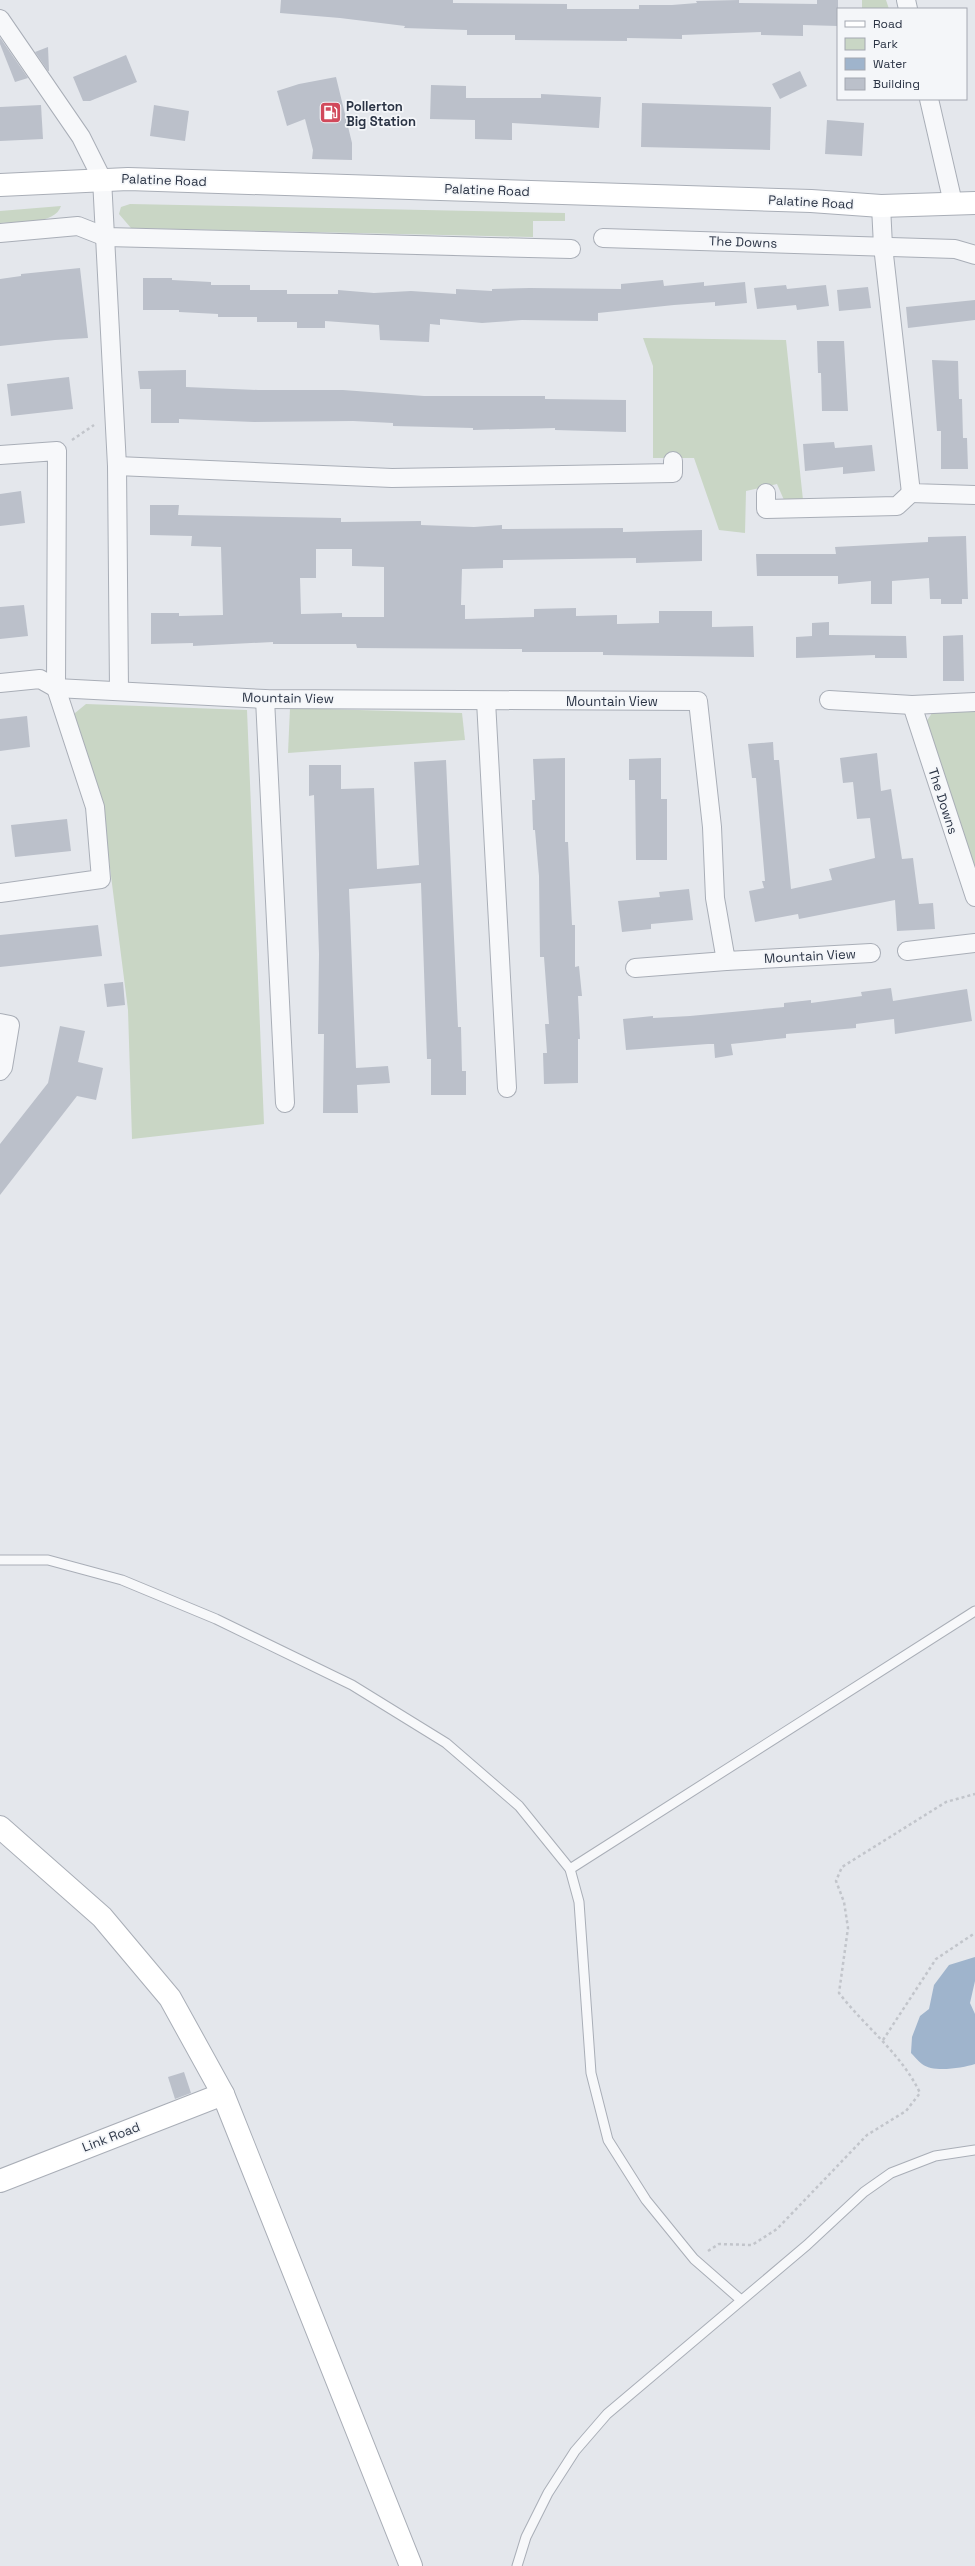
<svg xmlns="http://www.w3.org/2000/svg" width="975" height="2566" viewBox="0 0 975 2566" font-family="'Space Grotesk',sans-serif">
	<rect width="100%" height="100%" fill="#e4e7ec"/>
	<g fill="#c9d6c5">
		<polygon points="862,0 886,0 889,9 862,9"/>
		<polygon points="130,204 565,213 565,221 533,221 533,237 131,228 119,214 121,207"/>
		<path d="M61,206C55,225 17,222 0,223V211Z"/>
		<polygon points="643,338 786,340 803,500 784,500 777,484 746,491 745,533 719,530 694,458 653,458 653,366"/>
		<polygon points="86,704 247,710 264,1124 132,1139 128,1010 102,805 74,722 75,713"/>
		<polygon points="290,708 462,713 465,740 288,753"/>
		<polygon points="941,710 975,710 975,870 924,725 932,713"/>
	</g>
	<path fill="#9fb4cc" d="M975,1957V1981L970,2003L975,2014V2064C962,2068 933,2073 922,2064C918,2061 914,2056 911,2053L912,2037L920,2016L929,2009L934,1985L949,1965Z"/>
	<g fill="#bbc0ca" fill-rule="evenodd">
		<polygon points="281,0 453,0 453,3 567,4 567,9 639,9 639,5 672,5 697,3 696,1 739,0 739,3 817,4 817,0 838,0 838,26 803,25 803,36 761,35 761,32 682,35 682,39 627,38 627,41 515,40 515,35 467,35 467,30 404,28 405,26 340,18 280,13"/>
		<polygon points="0,38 1,39 28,78 15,82 0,44"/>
		<polygon points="48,47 49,71 48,71 35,52"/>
		<polygon points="126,55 137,82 90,101 83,101 73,77"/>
		<polygon points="800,71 807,86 780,99 772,84"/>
		<polygon points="336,77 352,143 352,160 312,159 313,150 305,119 287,126 277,91 299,84"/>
		<polygon points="431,85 466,86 466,98 541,98 541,94 601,97 599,128 512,123 512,140 475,139 475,120 430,119"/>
		<polygon points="642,103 771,107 770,150 641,147"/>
		<polygon points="41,105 43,139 0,141 0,107"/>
		<polygon points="154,105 189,111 185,141 150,136"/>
		<polygon points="827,120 864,123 862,156 825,154"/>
		<polygon points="80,268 88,338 55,340 0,346 0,279 21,276 21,274"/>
		<polygon points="143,278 172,278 172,280 211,282 211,285 250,285 250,290 287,290 287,294 338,294 338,290 374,293 411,291 456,294 456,289 492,291 492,289 530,288 621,289 621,284 663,280 664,286 704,282 704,286 745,282 747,303 715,306 715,302 674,305 598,313 598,321 522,320 482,323 440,319 440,325 430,324 429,342 380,340 379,325 325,321 325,328 297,328 297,322 257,322 257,317 218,317 218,314 179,312 179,310 143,310"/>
		<polygon points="786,285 787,289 826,285 829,306 797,310 796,305 757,309 754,288"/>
		<polygon points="868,287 871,308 839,311 837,290"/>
		<polygon points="975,300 975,320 908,328 906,307"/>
		<polygon points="817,341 844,341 848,411 822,411 821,373 818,373"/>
		<polygon points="932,360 958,361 959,399 962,399 963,438 967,438 968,469 941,469 941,431 937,431"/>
		<polygon points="186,370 186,387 258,390 343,390 424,396 545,396 545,399 626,400 626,432 555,430 555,428 473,430 473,428 393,426 393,423 353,421 254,422 179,419 179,423 151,423 151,389 140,389 138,371"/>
		<polygon points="69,377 73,409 11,416 7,384"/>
		<polygon points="834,442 835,448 872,445 875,471 843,474 843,467 805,471 803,444"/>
		<polygon points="21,491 25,523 0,526 0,494"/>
		<path d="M150,505H179L178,515L341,518V522L421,521V525L474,527L502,525V529L623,528V532L702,530V561L636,563V558L503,560V568L462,569L461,605H465V619L534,617V609L576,608V616L617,615V624L659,623V611H712V627L753,626L754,657L603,655V652H522V649L357,648L356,644H273V642L193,646V643L151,644V613H179V616L223,615L221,547L191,546L192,536L150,535ZM316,549H352V566L384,567V617H342V613L301,614L300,578H316Z"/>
		<polygon points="966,536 968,599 962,599 962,604 941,604 941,599 930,599 929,578 892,581 892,604 871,604 871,581 838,584 838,576 757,576 756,554 836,554 835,547 928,542 928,537"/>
		<polygon points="24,605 28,636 0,639 0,607"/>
		<polygon points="829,622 829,635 906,636 907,658 875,658 875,655 796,658 796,637 812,636 812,623"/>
		<polygon points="963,635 964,681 943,681 943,636"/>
		<polygon points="27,716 30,747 0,751 0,719"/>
		<polygon points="773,742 774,760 779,760 791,889 832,880 829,869 875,858 870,818 857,819 853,782 843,783 840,758 877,753 881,791 891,789 902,859 913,858 919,904 933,903 935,929 897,931 895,900 799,919 798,914 755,922 749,891 764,888 762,881 765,881 756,778 752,778 748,744"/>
		<polygon points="565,758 565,842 568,842 572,925 575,925 575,967 579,966 582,996 578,996 580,1039 578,1039 578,1083 544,1084 543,1053 547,1053 545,1024 549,1024 544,957 540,957 539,876 535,830 533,830 532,800 535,800 533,759"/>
		<polygon points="661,758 661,799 667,799 667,860 636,860 635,780 629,780 629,759"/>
		<polygon points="446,760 458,1027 461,1027 462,1071 466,1071 466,1095 431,1095 431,1059 427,1059 421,883 349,889 356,1068 388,1066 390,1083 357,1085 358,1113 323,1113 324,1034 318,1034 319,954 314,795 309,796 309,765 341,765 341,789 374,788 377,869 419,865 414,762"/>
		<polygon points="67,819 71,851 15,857 11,825"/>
		<polygon points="689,889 693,920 651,924 651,929 622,932 618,901 660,897 659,892"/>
		<polygon points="98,925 102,956 0,967 0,935"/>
		<polygon points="123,982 125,1005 107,1007 104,984"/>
		<polygon points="891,988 893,1001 967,989 972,1021 895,1034 894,1019 856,1024 856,1028 786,1034 786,1038 731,1044 733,1055 715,1058 714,1044 708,1044 626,1050 623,1019 653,1016 653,1018 690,1016 784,1007 784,1003 811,1000 811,1003 862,996 861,992"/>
		<polygon points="60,1026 85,1031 78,1062 103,1068 96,1100 77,1096 0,1195 0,1144 48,1083"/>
		<polygon points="184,2072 191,2093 175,2099 168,2077"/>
	</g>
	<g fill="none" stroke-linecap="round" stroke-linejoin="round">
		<defs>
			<g id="lane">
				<polyline points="0,1560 48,1560 122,1580 216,1619 352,1685 446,1743 519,1806 570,1869 579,1902 591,2073 608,2140 646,2200 694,2259 741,2300"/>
				<polyline points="570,1869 975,1611"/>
				<polyline points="517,2566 526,2537 548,2493 575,2451 607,2414 807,2245 864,2192 891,2173 935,2156 975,2150"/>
			</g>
			<g id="street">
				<polyline points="906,0 908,9"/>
				<polyline points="0,19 81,137 102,179 117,466 119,690"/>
				<polyline points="929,99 953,203"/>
				<polyline points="881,206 883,246 911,493 975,495"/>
				<polyline points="0,233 78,226 106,237 571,249"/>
				<polyline points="603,238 955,249 975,255"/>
				<polyline points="0,455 57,451 56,688 95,807 101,879 0,893"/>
				<polyline points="117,466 392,478 673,473 673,461"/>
				<polyline points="766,493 766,509 897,506 911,493"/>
				<polyline points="0,683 40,679 56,688 265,699 698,701 712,827 715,898 726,961 871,953"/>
				<polyline points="265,699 285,1103"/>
				<polyline points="829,700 912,705 975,702"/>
				<polyline points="486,701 507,1088"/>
				<polyline points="912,705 975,897"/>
				<polyline points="907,951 975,943"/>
				<polyline points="635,968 726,961"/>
				<polyline points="0,1023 10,1025 3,1067 0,1071"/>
			</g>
			<g id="secondary">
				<polyline points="0,185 128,179 811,201 881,206 975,203"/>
				<polyline points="0,1827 102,1917 170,1998 223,2094 411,2566"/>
				<polyline points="0,2181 223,2094"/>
			</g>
		</defs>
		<use href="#lane" stroke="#a9aeb7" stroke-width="11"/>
		<use href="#street" stroke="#a9aeb7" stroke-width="20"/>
		<use href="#secondary" stroke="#a9aeb7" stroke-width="24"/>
		<g stroke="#c2c5cb" stroke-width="2.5" stroke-dasharray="3 3" stroke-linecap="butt">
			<polyline points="72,440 94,425"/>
			<polyline points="883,2040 936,1959 975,1933"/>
			<path d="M708,2251L719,2244L752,2245L777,2229L867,2135L906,2111L920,2093C901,2053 866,2028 839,1993L848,1928L844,1902L836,1881L842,1867L946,1802L975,1794"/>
		</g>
		<use href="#lane" stroke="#f7f8fa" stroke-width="9"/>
		<use href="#street" stroke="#f7f8fa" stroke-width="18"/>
		<use href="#secondary" stroke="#fff" stroke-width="22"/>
	</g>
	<defs>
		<symbol id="fuel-square" viewBox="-11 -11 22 22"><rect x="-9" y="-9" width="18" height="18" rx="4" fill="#d1495b" stroke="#f4f6f9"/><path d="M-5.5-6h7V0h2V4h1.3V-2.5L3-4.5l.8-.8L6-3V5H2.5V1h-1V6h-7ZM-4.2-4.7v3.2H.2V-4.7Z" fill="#fff"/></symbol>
	</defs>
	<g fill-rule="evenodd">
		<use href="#fuel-square" x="318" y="100" width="25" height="25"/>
	</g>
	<g text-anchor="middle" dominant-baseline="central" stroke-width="3.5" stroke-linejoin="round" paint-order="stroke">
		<g font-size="13" font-weight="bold" fill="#2b3445" stroke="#f4f6f9" text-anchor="start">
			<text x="346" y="106">Pollerton<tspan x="346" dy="15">Big Station</tspan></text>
		</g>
		<g font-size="13" fill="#2b3445" stroke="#f4f6f9">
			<text transform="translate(164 180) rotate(2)">Palatine Road</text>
			<text transform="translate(487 190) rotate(2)">Palatine Road</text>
			<text transform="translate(811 202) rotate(3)">Palatine Road</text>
			<text transform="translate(743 242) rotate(2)">The Downs</text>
			<text transform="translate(288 698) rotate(1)">Mountain View</text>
			<text x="612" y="701">Mountain View</text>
			<text transform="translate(943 801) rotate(72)">The Downs</text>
			<text transform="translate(810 956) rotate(-3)">Mountain View</text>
			<text transform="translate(111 2137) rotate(-21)">Link Road</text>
		</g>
	</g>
	<rect x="837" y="8" width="130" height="92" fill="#f4f6f9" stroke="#a4a8b1"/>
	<rect x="845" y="21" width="20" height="6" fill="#ffffff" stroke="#a4a8b1"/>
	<text x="873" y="28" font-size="12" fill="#2b3445">Road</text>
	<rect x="845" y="38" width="20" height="12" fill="#c9d6c5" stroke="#a4a8b1"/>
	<text x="873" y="48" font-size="12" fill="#2b3445">Park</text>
	<rect x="845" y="58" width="20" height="12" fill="#9fb4cc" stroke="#a4a8b1"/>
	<text x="873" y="68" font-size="12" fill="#2b3445">Water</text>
	<rect x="845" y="78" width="20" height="12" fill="#bbc0ca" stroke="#a4a8b1"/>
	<text x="873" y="88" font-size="12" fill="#2b3445">Building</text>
</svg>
